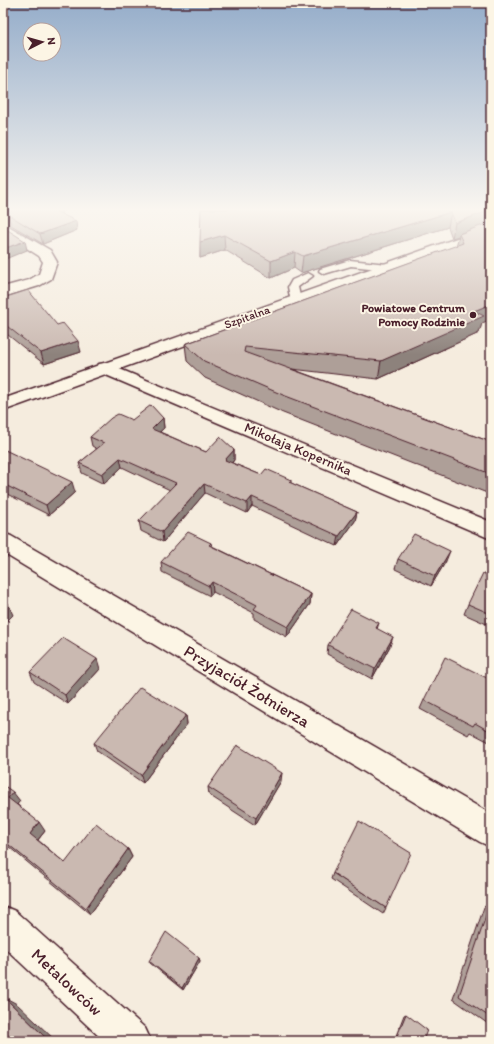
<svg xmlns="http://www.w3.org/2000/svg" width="494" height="1044" viewBox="0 0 494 1044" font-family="Itim,sans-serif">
	<rect width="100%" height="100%" fill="#f5ecde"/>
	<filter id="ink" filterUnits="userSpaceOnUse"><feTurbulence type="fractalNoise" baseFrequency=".025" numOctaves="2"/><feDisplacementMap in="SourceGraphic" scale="8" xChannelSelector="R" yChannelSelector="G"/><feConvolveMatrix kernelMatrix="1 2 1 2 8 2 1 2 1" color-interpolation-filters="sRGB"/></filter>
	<g filter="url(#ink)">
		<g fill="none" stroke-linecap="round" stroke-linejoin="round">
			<defs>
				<g id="lane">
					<polygon points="350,260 387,264 392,267 387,270 351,266 324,274 319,271 320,269"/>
					<polygon points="308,273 313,276 298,287 301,300 299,302 291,302 288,287 292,280"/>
				</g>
				<g id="street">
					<polygon points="3,223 50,250 57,262 51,279 39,286 3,297 3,287 29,280 39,274 43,262 39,256 3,233"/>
					<polygon points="105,363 491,522 491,539 99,372 96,368 99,364"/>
					<polygon points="3,533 11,536 491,814 491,847 480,842 3,553"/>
					<polygon points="3,906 15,911 145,1028 151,1041 104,1041 3,946"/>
				</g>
				<polygon id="secondary" points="491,226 491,235 3,411 3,399"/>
			</defs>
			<use href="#lane" stroke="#4a1f2b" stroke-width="3"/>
			<use href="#street" stroke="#4a1f2b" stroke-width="3"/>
			<use href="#secondary" stroke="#4a1f2b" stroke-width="3"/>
			<use href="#lane" fill="#fcf5e5" fill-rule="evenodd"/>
			<use href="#street" fill="#fcf5e5" fill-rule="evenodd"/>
			<use href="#secondary" fill="#fcf5e5" fill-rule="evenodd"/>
		</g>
		<g fill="#ae9f98" stroke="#4a1f2b">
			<polygon points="63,209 61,213 77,230 43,244 11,225 9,215"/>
			<polygon points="201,209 491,209 491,319 482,323 479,333 378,379 292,369 491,442 491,485 487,493 283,413 205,378 187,361 185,344 456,246 459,236 452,238 448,227 301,273 294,268 271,278 225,250 200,258"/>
			<polygon points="3,298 57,325 81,352 44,364 3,331"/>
			<polygon points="163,418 164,428 160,432 206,452 234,450 234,460 232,463 261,475 291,480 291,483 357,512 355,521 337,546 252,506 247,513 205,493 163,542 141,531 139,521 170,490 122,467 104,484 82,473 79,463 97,449 92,446 90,437 132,420"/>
			<polygon points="3,449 75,492 49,515 3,492"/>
			<polygon points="211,543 212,546 311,594 310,604 287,637 254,619 254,613 213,592 210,596 162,572 161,562"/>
			<polygon points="398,559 446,561 431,586 395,569"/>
			<polygon points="491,577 491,626 464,614 468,604"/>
			<polygon points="379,623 377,629 390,646 372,679 327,654 328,645"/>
			<polygon points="100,669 68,704 34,682 30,672"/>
			<polygon points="489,690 491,691 491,743 470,732 468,735 420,709 424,700"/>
			<polygon points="186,715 187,724 143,783 97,751 94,743"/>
			<polygon points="281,781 255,825 209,795 208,787"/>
			<polygon points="3,785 20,801 17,804 45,831 38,840 65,863 128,849 132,857 90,914 3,842"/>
			<polygon points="333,873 386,908 383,914 331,879"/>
			<polygon points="491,901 491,1026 453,999 484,907"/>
			<polygon points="199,958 200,961 183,990 150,963 149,961"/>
			<polygon points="406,1014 423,1041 394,1041 404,1015"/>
		</g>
		<g fill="#8d827c" stroke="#4a1f2b">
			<polygon points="56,209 63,209 57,220 55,211"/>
			<polygon points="491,210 491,223 459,234 459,236 452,238 455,223"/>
			<polygon points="451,212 448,227 301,273 303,256"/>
			<polygon points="76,221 77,230 43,244 40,234"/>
			<polygon points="224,235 225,250 200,258 200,242"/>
			<polygon points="25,241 27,250 3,260 3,249"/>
			<polygon points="295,252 294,268 271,278 271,261"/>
			<polygon points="491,304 491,319 482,323 479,333 378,379 381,361 474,311"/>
			<polygon points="78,341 81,352 44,364 41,353"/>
			<polygon points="163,418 164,428 153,438 152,429"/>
			<polygon points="234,450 234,460 225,470 225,460"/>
			<polygon points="120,458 122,467 104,484 102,474"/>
			<polygon points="491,481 491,485 487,493"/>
			<polygon points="72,482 75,492 49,515 46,505"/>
			<polygon points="204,484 205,493 163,542 162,532"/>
			<polygon points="252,497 252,506 247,513 247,503"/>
			<polygon points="357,512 355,521 337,546 339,536"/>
			<polygon points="450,551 446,561 431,586 435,576"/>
			<polygon points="212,582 213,592 210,596 209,586"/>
			<polygon points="311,594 310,604 287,637 288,627"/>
			<polygon points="8,604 13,615 3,625 3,609"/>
			<polygon points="393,637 390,646 372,679 375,669"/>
			<polygon points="97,659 100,669 68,704 65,695"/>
			<polygon points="186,715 187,724 143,783 141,775"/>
			<polygon points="282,773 281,781 255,825 256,818"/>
			<polygon points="13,792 20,801 15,807 8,798"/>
			<polygon points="39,822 45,831 36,842 30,834"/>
			<polygon points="128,849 132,857 90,914 86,908"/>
			<polygon points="199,958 200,961 183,990 182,988"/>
			<polygon points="4,997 17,1004 56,1041 49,1041"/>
		</g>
		<g fill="#cab9b1" stroke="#4a1f2b">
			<polygon points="12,209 56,209 55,211 76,221 40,234 9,215"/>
			<polygon points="201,209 491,209 491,210 455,223 451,212 303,256 295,252 271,261 224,235 200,242"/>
			<polygon points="491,222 491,304 474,311 484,316 381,361 245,347 244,352 491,442 491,474 283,395 204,361 185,344 463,243 459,234"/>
			<polygon points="3,227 25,241 3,249"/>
			<polygon points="28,290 57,325 63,323 78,341 41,353 3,323 3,298"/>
			<polygon points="151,405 163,418 152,429 206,452 220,437 234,450 225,460 261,475 266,469 291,480 289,482 357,512 339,536 252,497 247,503 204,484 162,532 139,521 176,483 120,458 102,474 79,463 104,443 90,437 111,418 118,414 132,420"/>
			<polygon points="3,449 72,482 46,505 3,484"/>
			<polygon points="188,532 211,543 209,545 311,594 288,627 254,609 257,605 212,582 209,586 161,562"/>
			<polygon points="414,534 450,551 435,576 398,559"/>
			<polygon points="483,573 491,577 491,614 468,604"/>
			<polygon points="3,601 8,604 3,609"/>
			<polygon points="351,609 379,623 376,628 393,637 375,669 328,645"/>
			<polygon points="63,638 97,659 65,695 30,672"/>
			<polygon points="445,657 491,680 491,685 489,690 491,691 491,732 475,723 473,726 424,700"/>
			<polygon points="140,687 186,715 141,775 94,743"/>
			<polygon points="237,745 282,773 256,818 208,787"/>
			<polygon points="3,785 13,792 8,798 39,822 30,834 65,863 96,823 128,849 86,908 3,840"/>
			<polygon points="359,821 411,853 386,908 333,873"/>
			<polygon points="491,901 491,1018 459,996"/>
			<polygon points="166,932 199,958 182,988 149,961"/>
			<polygon points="4,997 49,1041 3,1041 3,998"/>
			<polygon points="406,1014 427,1030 423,1041 395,1041"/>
		</g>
	</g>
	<linearGradient id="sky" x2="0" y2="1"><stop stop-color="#95adca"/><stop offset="0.59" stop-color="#faf6f0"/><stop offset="1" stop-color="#faf6f0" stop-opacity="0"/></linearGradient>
	<rect width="494" height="355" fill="url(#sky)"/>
	<circle fill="#4a1f2b" stroke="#fcf5e5" stroke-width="1.5" cx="473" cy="315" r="4"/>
	<g text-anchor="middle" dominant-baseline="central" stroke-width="4" stroke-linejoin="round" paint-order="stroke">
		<g font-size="12" font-weight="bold" fill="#4a1f2b" stroke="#fcf5e5" text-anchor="end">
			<text x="465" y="308">Powiatowe Centrum<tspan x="465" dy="14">Pomocy Rodzinie</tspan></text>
		</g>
		<g font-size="12" fill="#4a1f2b" stroke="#fcf5e5">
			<text transform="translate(247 317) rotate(-20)">Szpitalna</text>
		</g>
		<g font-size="14" fill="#4a1f2b" stroke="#fcf5e5">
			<text transform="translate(298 449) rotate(23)">Mikołaja Kopernika</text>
		</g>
		<g font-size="17" fill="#4a1f2b" stroke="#fcf5e5">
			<text transform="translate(247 686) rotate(31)">Przyjaciół Żołnierza</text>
			<text transform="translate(67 982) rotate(43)">Metalowców</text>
		</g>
	</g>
	<rect width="494" height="1044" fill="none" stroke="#fcf5e5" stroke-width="16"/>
	<rect x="8" y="8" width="478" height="1028" fill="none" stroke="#4a1f2b" stroke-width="1.5" filter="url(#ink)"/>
	<g transform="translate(42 42) rotate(84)"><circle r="19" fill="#fcf5e5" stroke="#b59f9b"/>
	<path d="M0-3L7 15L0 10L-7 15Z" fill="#4a1f2b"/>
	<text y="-6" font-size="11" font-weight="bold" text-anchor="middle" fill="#4a1f2b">N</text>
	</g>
</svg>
